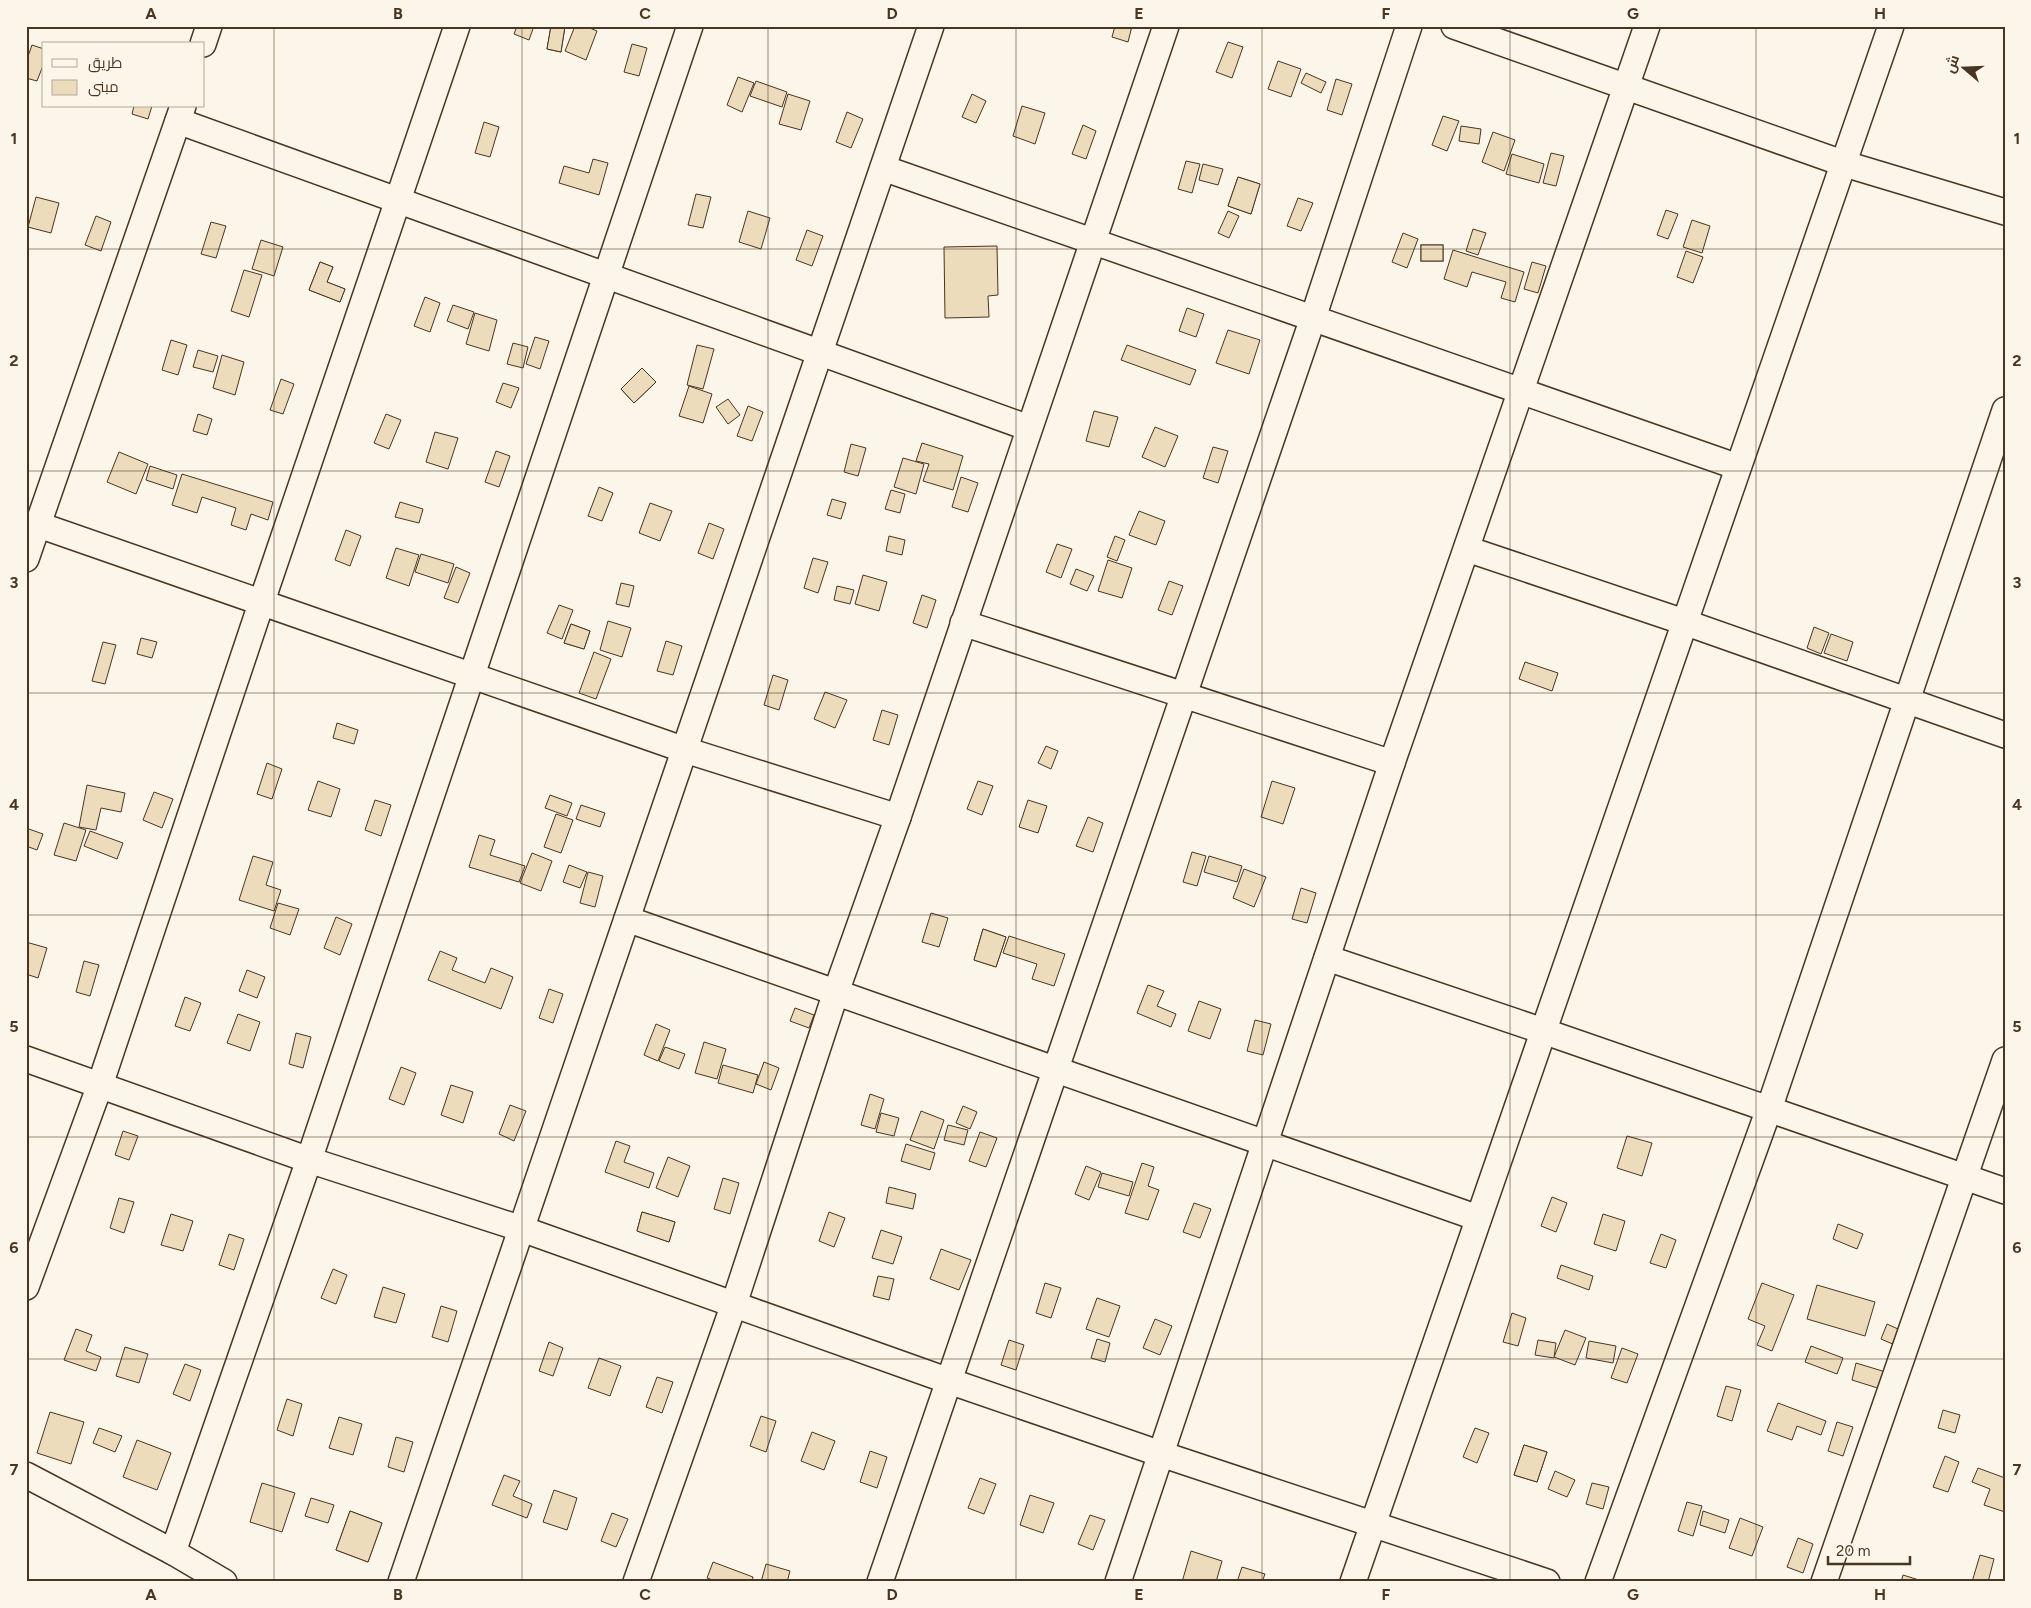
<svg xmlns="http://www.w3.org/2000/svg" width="2031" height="1608" viewBox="0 0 2031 1608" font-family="Figtree,Cairo,sans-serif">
	<rect width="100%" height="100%" fill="#fbf6e9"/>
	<g fill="#ecdcbc" stroke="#4a3520">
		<polygon points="517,26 534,26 529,40 514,34"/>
		<polygon points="551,26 565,26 561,52 547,49"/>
		<polygon points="551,26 565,26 561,52 547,49"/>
		<polygon points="575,26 585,26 597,31 586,60 565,51"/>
		<polygon points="1115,26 1132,26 1128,42 1112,37"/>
		<polygon points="1228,42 1243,47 1232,78 1216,72"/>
		<polygon points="632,44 647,48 639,76 624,72"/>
		<polygon points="32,45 44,49 44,63 37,81 26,78 26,62"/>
		<polygon points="1278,61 1301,69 1291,97 1268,89"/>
		<polygon points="1306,73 1326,82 1321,93 1301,83"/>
		<polygon points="738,77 754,83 742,112 727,105"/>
		<polygon points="1336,79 1352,84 1342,115 1327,110"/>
		<polygon points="756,81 787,92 782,107 750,96"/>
		<polygon points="788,94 810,101 801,130 779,124"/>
		<polygon points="972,94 986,101 976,123 962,117"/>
		<polygon points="134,106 152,106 148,119 132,114"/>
		<polygon points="1022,106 1045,113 1035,144 1013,136"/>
		<polygon points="847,112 863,119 851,148 836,142"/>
		<polygon points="1443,116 1459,121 1447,151 1432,145"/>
		<polygon points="484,122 499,127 490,157 475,153"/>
		<polygon points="1083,125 1096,131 1086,159 1072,154"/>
		<polygon points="1461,126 1481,129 1479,144 1459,141"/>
		<polygon points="1493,132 1515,140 1504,171 1482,162"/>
		<polygon points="1551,153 1564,156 1556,186 1543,183"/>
		<polygon points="1512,154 1544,164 1539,183 1506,174"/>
		<polygon points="593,159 608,163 599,195 559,183 564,166 589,173"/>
		<polygon points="1186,161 1200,164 1192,193 1178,189"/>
		<polygon points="1203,164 1223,169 1218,185 1199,180"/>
		<polygon points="1238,177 1260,184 1251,214 1228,206"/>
		<polygon points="1238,177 1260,184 1251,214 1228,206"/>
		<polygon points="696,194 711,197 703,228 688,225"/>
		<polygon points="36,197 59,203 51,233 28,227"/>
		<polygon points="1298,198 1313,203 1301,231 1287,226"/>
		<polygon points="1666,210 1678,214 1668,239 1657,235"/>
		<polygon points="748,211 770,218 761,249 739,242"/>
		<polygon points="1228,211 1239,216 1229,238 1218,233"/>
		<polygon points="96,216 111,222 101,251 85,245"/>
		<polygon points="1692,220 1710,226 1702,253 1683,247"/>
		<polygon points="211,222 226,226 216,258 201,254"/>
		<polygon points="1473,229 1486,233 1478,255 1466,251"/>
		<polygon points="807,230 823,236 812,266 796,260"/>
		<polygon points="1403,233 1418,239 1407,268 1392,262"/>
		<polygon points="261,240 283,247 274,276 252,269"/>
		<rect x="1421" y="245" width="22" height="16"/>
		<rect x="1421" y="245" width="22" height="16"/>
		<polygon points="997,246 998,295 988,296 989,317 945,318 944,247"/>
		<polygon points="1453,250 1524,272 1515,302 1501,298 1506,282 1472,272 1467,287 1444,279"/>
		<polygon points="1686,251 1703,257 1693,283 1677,277"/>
		<polygon points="320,262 333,267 327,282 345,289 340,302 309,290"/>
		<polygon points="320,262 333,267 327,282 345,289 340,302 309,290"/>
		<polygon points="1532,262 1546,266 1538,293 1524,289"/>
		<polygon points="244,270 262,275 249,317 231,311"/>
		<polygon points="425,297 440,303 430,332 414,326"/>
		<polygon points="453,305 474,312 468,329 447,321"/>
		<polygon points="1187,308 1204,314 1196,337 1179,331"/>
		<polygon points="475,313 497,320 489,351 466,344"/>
		<polygon points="1228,330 1260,340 1249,374 1216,363"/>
		<polygon points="535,337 549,341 540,369 526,364"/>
		<polygon points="171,340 187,345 178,375 162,370"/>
		<polygon points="513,343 528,347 523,368 507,364"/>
		<polygon points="697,345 714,349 703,389 687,385"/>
		<polygon points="1127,345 1196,370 1190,385 1121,360"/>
		<polygon points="198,350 218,356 213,372 193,367"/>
		<polygon points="222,355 244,362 235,395 213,388"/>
		<polygon points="642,368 656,382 634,403 621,389"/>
		<polygon points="642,368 656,382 634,403 621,389"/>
		<polygon points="281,379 294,384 283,414 270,410"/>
		<polygon points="503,383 519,388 511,408 496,402"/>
		<polygon points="689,386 712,394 703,423 679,416"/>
		<polygon points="728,399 740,415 728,424 716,407"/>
		<polygon points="748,406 763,412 752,441 737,436"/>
		<polygon points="1094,411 1118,417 1109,447 1086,441"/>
		<polygon points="198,414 212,419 207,435 193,431"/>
		<polygon points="386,414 401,420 389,449 374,443"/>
		<polygon points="1155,427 1178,436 1165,467 1142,457"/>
		<polygon points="435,432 458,438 448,469 426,462"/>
		<polygon points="922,443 963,456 953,490 923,481 929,464 916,461"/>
		<polygon points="851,444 866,448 858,476 844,472"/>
		<polygon points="1213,447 1228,451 1218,483 1203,478"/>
		<polygon points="496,451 510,456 499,487 485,482"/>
		<polygon points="119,452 148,464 136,494 107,482"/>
		<polygon points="903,458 924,464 916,494 894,487"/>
		<polygon points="150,466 177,475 173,489 146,480"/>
		<polygon points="182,474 273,502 268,520 251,514 246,530 231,525 236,508 202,497 197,513 172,505"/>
		<polygon points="961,477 978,483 968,512 952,507"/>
		<polygon points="599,487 613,493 602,521 588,516"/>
		<polygon points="891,490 905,494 900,513 885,509"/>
		<polygon points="832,499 846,503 841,519 827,515"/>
		<polygon points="400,502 423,509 419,523 395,517"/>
		<polygon points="650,503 672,511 660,541 639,533"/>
		<polygon points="1139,511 1165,521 1156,545 1129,535"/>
		<polygon points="709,523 724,529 713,559 698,553"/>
		<polygon points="346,530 361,536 350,566 335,560"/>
		<polygon points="889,536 905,540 902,555 886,551"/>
		<polygon points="1115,536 1125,540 1117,561 1107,557"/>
		<polygon points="1057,544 1072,549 1061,578 1046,572"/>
		<polygon points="396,548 419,555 409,586 386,578"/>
		<polygon points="421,554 454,564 448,583 415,572"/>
		<polygon points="813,558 828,562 818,593 804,588"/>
		<polygon points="1108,560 1132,568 1122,598 1098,591"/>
		<polygon points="456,567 470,573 458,603 444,598"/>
		<polygon points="1076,569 1094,576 1087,591 1070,584"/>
		<polygon points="863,575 887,582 879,611 855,604"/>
		<polygon points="1169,581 1183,586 1172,615 1158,610"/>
		<polygon points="621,583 634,586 629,607 616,604"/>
		<polygon points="837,586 854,590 850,604 834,600"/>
		<polygon points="922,595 936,600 927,628 913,623"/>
		<polygon points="559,605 573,610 562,639 547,633"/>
		<polygon points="608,621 631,628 622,657 600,650"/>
		<polygon points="571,624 590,631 584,649 564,643"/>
		<polygon points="571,624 590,631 584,649 564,643"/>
		<polygon points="1814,627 1829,633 1821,654 1807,648"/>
		<polygon points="1831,634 1853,642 1847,661 1824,653"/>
		<polygon points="141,638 157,642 152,658 137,654"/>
		<polygon points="666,641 682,646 673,675 657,671"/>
		<polygon points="103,642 116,645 105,684 92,681"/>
		<polygon points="594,652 611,659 596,699 579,693"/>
		<polygon points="1525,662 1558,673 1552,691 1519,679"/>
		<polygon points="773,675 788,680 779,710 764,705"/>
		<polygon points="825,692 847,700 835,728 814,719"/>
		<polygon points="882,710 898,715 889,745 873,740"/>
		<polygon points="337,723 358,730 354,744 333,738"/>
		<polygon points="1046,746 1058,751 1051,769 1038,763"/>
		<polygon points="267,763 282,769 272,799 257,794"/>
		<polygon points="318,781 340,789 331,817 308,810"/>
		<polygon points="978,781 993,786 982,815 967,809"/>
		<polygon points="1272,781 1295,788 1283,824 1261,817"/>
		<polygon points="87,785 125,793 121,812 101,808 96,830 79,827"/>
		<polygon points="154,792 173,799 162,828 143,820"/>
		<polygon points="550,795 572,803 567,816 545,808"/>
		<polygon points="375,800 391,805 381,836 365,830"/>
		<polygon points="1028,800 1047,806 1038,833 1019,827"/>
		<polygon points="581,805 605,813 600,827 576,819"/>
		<polygon points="556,814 573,820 561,853 544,847"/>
		<polygon points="1088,817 1103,823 1093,852 1076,846"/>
		<polygon points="64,823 86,830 76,861 54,855"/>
		<polygon points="26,828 43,834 37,850 26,846"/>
		<polygon points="90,831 123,843 117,859 84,846"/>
		<polygon points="479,835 495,840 490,855 525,866 519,882 469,867"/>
		<polygon points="1192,852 1206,856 1197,886 1183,882"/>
		<polygon points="532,853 552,861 541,891 520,883"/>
		<polygon points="253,856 273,862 266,885 281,890 274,911 239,900"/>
		<polygon points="1209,856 1242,866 1237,882 1204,872"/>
		<polygon points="569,865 587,872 580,888 563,882"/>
		<polygon points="1244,869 1266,877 1254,907 1233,898"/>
		<polygon points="588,872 603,876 595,907 580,903"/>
		<polygon points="1301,888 1316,893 1307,923 1292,919"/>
		<polygon points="278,903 299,909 290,935 270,928"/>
		<polygon points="931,913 948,918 939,947 922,942"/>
		<polygon points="336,917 352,924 340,955 324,948"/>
		<polygon points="983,929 1006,937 996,967 974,960"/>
		<polygon points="983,929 1006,937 996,967 974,960"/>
		<polygon points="1009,936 1065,954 1054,986 1032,979 1037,964 1003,953"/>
		<polygon points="26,942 47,948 38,978 26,974"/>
		<polygon points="440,951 457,958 452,970 485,983 491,968 513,977 501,1009 428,980"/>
		<polygon points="84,961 99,965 90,996 76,992"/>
		<polygon points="247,970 265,977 257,998 239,991"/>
		<polygon points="1148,985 1164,991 1157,1006 1176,1014 1171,1027 1137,1013"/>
		<polygon points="549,989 563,994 553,1023 539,1018"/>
		<polygon points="185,997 201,1003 190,1031 175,1026"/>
		<polygon points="1199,1001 1221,1009 1210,1039 1188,1031"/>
		<polygon points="795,1008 814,1015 809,1028 790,1021"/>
		<polygon points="238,1014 260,1022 250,1051 227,1043"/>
		<polygon points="1255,1020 1271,1024 1263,1055 1247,1051"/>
		<polygon points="656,1024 670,1030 658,1061 644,1055"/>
		<polygon points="296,1033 311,1037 303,1068 289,1064"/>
		<polygon points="704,1042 726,1049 717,1079 695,1073"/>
		<polygon points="665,1047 685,1054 679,1069 659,1061"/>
		<polygon points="764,1062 779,1068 771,1090 756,1084"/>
		<polygon points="723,1065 758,1075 753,1093 718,1083"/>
		<polygon points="401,1067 416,1073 404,1105 389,1099"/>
		<polygon points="451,1085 473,1092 463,1123 441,1115"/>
		<polygon points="870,1094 884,1099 875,1129 861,1125"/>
		<polygon points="510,1105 526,1111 514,1141 499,1134"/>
		<polygon points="963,1106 977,1112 970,1129 956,1123"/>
		<polygon points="921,1111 944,1120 934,1149 910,1140"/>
		<polygon points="881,1113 899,1118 894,1136 876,1132"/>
		<polygon points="948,1125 968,1130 964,1145 944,1140"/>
		<polygon points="123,1131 138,1136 129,1160 115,1155"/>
		<polygon points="980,1132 997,1138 986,1167 969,1161"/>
		<polygon points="1627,1136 1652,1143 1642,1176 1617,1168"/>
		<polygon points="616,1141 630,1146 624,1162 654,1173 649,1188 605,1172"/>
		<polygon points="906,1144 935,1153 930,1170 901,1161"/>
		<polygon points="668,1157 690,1166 678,1197 656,1188"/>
		<polygon points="1142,1163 1154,1167 1148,1186 1159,1190 1148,1220 1125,1213"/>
		<polygon points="1086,1166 1101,1172 1089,1200 1075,1194"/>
		<polygon points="1102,1173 1133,1182 1129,1196 1098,1187"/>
		<polygon points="723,1178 739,1183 730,1214 714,1209"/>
		<polygon points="889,1187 916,1194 913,1209 886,1203"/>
		<polygon points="1552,1197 1567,1203 1556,1232 1541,1226"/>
		<polygon points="119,1198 134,1202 124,1233 110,1228"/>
		<polygon points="1194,1203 1211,1209 1200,1238 1183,1232"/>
		<polygon points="642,1212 675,1222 669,1242 637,1231"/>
		<polygon points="642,1212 675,1222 669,1242 637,1231"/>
		<polygon points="829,1212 845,1218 834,1247 819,1241"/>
		<polygon points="171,1214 193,1221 183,1251 161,1245"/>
		<polygon points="1603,1214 1625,1221 1616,1251 1594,1244"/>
		<polygon points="1838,1224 1863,1234 1857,1249 1833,1239"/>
		<polygon points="881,1230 902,1237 893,1264 872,1258"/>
		<polygon points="229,1234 244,1239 234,1270 219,1265"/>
		<polygon points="1661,1234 1676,1240 1666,1268 1650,1263"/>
		<polygon points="941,1249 971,1260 959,1290 930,1279"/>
		<polygon points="1561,1265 1593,1276 1589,1290 1557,1278"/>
		<polygon points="333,1269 347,1275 336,1304 321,1298"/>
		<polygon points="878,1276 894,1279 889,1300 873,1296"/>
		<polygon points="1045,1283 1061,1288 1051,1318 1036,1313"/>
		<polygon points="1762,1283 1794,1295 1772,1351 1757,1345 1765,1326 1748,1319"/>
		<polygon points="1817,1285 1875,1302 1865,1336 1807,1319"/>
		<polygon points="383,1287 405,1294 396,1323 374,1317"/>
		<polygon points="1097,1298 1120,1306 1109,1337 1086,1329"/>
		<polygon points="441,1306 457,1311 448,1342 432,1337"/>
		<polygon points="1512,1313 1526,1318 1518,1346 1503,1342"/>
		<polygon points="1155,1319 1172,1326 1160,1355 1143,1348"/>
		<polygon points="1887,1324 1909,1334 1902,1348 1881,1339"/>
		<polygon points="76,1329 92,1335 86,1351 101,1357 96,1371 64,1360"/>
		<polygon points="1565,1330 1586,1338 1575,1365 1554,1357"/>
		<polygon points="1097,1339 1110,1343 1105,1362 1091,1358"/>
		<polygon points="1009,1340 1024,1345 1016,1370 1001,1365"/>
		<polygon points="1538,1340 1556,1343 1554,1358 1535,1355"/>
		<polygon points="1589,1341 1616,1346 1613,1363 1586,1358"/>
		<polygon points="549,1342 563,1348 553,1376 539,1371"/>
		<polygon points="1811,1346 1843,1358 1837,1374 1805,1362"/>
		<polygon points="125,1347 148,1354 139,1383 116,1376"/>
		<polygon points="1622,1348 1638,1354 1627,1383 1611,1378"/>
		<polygon points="599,1358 621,1366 610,1396 588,1388"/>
		<polygon points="1856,1363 1889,1373 1884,1390 1852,1380"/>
		<polygon points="185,1364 201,1370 190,1401 173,1394"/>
		<polygon points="657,1377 673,1382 662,1413 646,1407"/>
		<polygon points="1726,1386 1741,1390 1732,1421 1717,1416"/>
		<polygon points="287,1399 302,1404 293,1436 277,1430"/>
		<polygon points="1778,1403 1826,1421 1821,1435 1797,1426 1792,1440 1767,1431"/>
		<polygon points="1943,1410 1960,1415 1955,1433 1938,1428"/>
		<polygon points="50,1412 84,1422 71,1464 37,1453"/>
		<polygon points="761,1416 776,1421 766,1452 750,1446"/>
		<polygon points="339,1417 362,1424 353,1455 329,1448"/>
		<polygon points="1837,1422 1853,1427 1843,1456 1828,1451"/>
		<polygon points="99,1428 122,1436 115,1452 93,1443"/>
		<polygon points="1475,1428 1489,1433 1477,1463 1463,1457"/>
		<polygon points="812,1432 835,1441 824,1470 801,1461"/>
		<polygon points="396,1437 413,1442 404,1472 388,1467"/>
		<polygon points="137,1440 171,1453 157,1490 123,1477"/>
		<polygon points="1524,1445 1547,1452 1537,1482 1514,1475"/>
		<polygon points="1524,1445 1547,1452 1537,1482 1514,1475"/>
		<polygon points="870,1451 887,1457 877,1488 860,1482"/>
		<polygon points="1945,1456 1959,1462 1948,1492 1933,1487"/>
		<polygon points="1978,1468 2005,1478 2005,1512 1984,1505 1990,1489 1972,1482"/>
		<polygon points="1555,1471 1575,1480 1567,1497 1548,1489"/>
		<polygon points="504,1475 520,1481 513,1496 532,1504 527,1518 492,1505"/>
		<polygon points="980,1478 996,1484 984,1514 968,1508"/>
		<polygon points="262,1483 295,1493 282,1532 250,1522"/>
		<polygon points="1592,1483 1609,1487 1603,1509 1586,1504"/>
		<polygon points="554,1490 577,1498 567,1530 543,1522"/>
		<polygon points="1030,1495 1054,1503 1043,1533 1020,1525"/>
		<polygon points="311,1498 334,1505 328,1523 305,1516"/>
		<polygon points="1687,1502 1702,1506 1693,1536 1678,1531"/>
		<polygon points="350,1511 382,1523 368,1562 336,1550"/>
		<polygon points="350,1511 382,1523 368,1562 336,1550"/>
		<polygon points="1703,1511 1729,1520 1725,1533 1700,1525"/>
		<polygon points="612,1513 628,1519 616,1547 601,1541"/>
		<polygon points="1090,1515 1105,1520 1093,1550 1078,1544"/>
		<polygon points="1740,1518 1763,1527 1752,1556 1729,1548"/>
		<polygon points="1798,1538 1813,1544 1803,1573 1787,1567"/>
		<polygon points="1191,1551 1222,1561 1216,1582 1182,1582"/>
		<polygon points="1980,1555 1994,1559 1988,1582 1972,1582"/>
		<polygon points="713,1562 753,1577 752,1582 718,1582 707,1578"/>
		<polygon points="766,1564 790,1571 787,1582 761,1582"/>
		<polygon points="1242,1567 1265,1574 1262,1582 1237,1582"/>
		<polygon points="1903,1575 1919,1580 1919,1582 1901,1582"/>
	</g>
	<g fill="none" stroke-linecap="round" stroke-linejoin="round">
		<defs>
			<g id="minor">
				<polyline points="1454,26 1845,164 2005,212"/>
				<polyline points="203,44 209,26"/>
				<polyline points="178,121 1029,428"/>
				<polyline points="883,168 1738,467"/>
				<polyline points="39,525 685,750 898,817"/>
				<polyline points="1467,549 1684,622 2005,735"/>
				<polyline points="26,559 183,106"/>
				<polyline points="963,623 1392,763"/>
				<polyline points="627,919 1478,1218"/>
				<polyline points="1327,958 1543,1031 2005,1191"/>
				<polyline points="26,1059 309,1160 522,1229 949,1381 1161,1454 1547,1582"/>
				<polyline points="26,1287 100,1085 262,601 457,26"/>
				<polyline points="26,1475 173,1552 224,1582"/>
				<polyline points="173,1552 309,1160 690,26"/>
				<polyline points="401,1582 931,26"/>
				<polyline points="636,1582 734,1304 836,992 898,817 1166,26"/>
				<polyline points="880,1582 1313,318 1409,26"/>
				<polyline points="1118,1582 1392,763 1647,26"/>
				<polyline points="1353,1582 1891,26"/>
				<polyline points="1598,1582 1769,1109 2005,410"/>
				<polyline points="1824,1582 2005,1060"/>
			</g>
		</defs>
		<use href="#minor" stroke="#4a3520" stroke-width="28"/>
		<use href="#minor" stroke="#fbf6e9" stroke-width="25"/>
	</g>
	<path fill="none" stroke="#4a3520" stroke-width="1" stroke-opacity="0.55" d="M274,26V1582M522,26V1582M768,26V1582M1016,26V1582M1262,26V1582M1510,26V1582M1756,26V1582M26,249H2005M26,471H2005M26,693H2005M26,915H2005M26,1137H2005M26,1359H2005"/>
	<rect width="2031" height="1608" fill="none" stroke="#fbf6e9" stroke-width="55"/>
	<rect x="42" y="42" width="162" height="65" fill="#fbf6e9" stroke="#b4a999"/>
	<rect x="52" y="59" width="25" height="8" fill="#fbf6e9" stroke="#b4a999"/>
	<text x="88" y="68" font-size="15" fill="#4a3520">طريق</text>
	<rect x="52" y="80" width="25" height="15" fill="#ecdcbc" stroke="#b4a999"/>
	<text x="88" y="92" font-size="15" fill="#4a3520">مبنى</text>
	<g transform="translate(1964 68) rotate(289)" stroke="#fbf6e9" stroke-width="4" paint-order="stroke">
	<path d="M0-4L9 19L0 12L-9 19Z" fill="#4a3520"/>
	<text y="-8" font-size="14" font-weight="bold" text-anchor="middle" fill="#4a3520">ش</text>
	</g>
	<path d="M1828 1556v8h82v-8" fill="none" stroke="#4a3520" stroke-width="2.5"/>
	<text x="1836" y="1556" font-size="15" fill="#4a3520" stroke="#fbf6e9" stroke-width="4" paint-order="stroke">20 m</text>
	<rect x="28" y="28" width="1976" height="1552" fill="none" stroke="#4a3520" stroke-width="2"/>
	<g font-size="16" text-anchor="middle" font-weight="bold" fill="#4a3520">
		<text x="151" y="19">A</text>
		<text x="398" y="19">B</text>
		<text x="645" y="19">C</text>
		<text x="892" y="19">D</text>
		<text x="1139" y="19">E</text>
		<text x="1386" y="19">F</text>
		<text x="1633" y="19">G</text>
		<text x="1880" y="19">H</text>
		<text x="14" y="144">1</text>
		<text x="2017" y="144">1</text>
		<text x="14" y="366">2</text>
		<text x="2017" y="366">2</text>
		<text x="14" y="588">3</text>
		<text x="2017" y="588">3</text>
		<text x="14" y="810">4</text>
		<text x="2017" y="810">4</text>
		<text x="14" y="1032">5</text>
		<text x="2017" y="1032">5</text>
		<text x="14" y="1253">6</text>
		<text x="2017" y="1253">6</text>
		<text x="14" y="1475">7</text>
		<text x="2017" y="1475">7</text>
		<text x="151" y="1600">A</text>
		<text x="398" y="1600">B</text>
		<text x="645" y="1600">C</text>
		<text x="892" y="1600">D</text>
		<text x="1139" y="1600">E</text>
		<text x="1386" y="1600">F</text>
		<text x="1633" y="1600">G</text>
		<text x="1880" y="1600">H</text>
	</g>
</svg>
